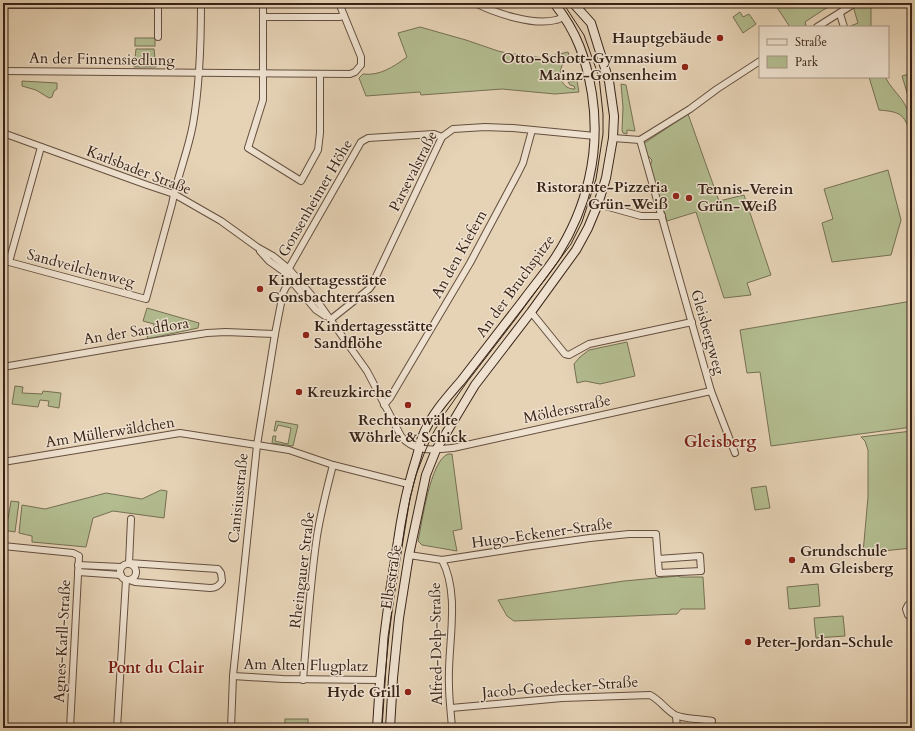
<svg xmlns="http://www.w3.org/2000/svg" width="915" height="731" viewBox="0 0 915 731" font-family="Cardo,serif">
	<rect width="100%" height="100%" fill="#e6d3b6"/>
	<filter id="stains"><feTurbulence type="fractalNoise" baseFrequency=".005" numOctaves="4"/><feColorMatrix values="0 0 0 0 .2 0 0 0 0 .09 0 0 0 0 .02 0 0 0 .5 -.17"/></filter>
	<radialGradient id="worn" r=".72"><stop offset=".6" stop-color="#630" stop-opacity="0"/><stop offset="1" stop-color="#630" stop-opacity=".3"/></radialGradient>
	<g fill="#b3bd90" stroke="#767054">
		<polygon points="774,3 853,3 842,9 837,3 823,10 805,22 806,25 803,27 790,27"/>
		<polygon points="859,3 871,3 871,27 848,27 858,23 853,6"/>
		<polygon points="740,12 743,17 749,14 756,24 743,33 733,17"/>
		<path d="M420,27L466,40L498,51L507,53L543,58L568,52L570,58C555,64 558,90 575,89L574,86L570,85L568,82L577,81L579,92L555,94L502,89L421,95L420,92L366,96L359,78L363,74C380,76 393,67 407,57L398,33Z"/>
		<rect x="135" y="38" width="20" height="8"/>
		<polygon points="136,49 154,49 156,67 134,67"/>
		<polygon points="912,73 912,109 902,76"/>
		<path d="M869,77H885C890,86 896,92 902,100C909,109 912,126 912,137C904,115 903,112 879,110Z"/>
		<polygon points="22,81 57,83 57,89 54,91 52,97 49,98 36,90 22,86"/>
		<polygon points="621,84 626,85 635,131 627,130 627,134 623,133 622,130 623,107"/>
		<polygon points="688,114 719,201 744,195 771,275 747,283 751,295 724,298 696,212 667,221 650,167 652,160 647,155 643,144"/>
		<polygon points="888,170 901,220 891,255 832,262 822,223 833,219 824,189"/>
		<polygon points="912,301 912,427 771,446 760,372 747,373 740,330"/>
		<polygon points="147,308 199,323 198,328 147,339 149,331 153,331 154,324 143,321"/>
		<polygon points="627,342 635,376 600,384 585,381 577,383 574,364 580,357 589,350"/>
		<polygon points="15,386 23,387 22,393 42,394 43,391 61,393 59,408 48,406 49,401 40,400 38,407 12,404"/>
		<polygon points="276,421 298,425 293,446 272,443 273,436 276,436 275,441 288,444 291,428 278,425 276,431 274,431"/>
		<polygon points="912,431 912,548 863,553 868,497 868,450 865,441 861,437"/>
		<path d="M448,454H452L462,529L453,531L457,551L422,545L418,541C422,523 430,461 448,454Z"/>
		<polygon points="766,486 770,508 755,510 751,488"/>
		<polygon points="161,490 167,491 164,518 113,511 93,518 86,547 32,542 32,536 19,533 22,505 45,509 106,493 142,499"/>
		<polygon points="11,501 19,502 15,532 3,530 3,518 8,519"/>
		<polygon points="678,576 681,577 703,577 705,609 681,609 677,614 514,621 507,616 498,600 624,581"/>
		<polygon points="818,584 820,606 789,609 787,587"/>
		<polygon points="843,616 845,636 816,638 814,618"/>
		<rect x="285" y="719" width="23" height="9"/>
	</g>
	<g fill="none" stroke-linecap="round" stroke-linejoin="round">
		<defs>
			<g id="street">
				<polyline points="158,3 158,37"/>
				<polyline points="263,3 263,100 248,148 301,181 318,150 320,133 320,74"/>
				<path d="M475,3C495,13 533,26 556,20C559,20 562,17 564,16"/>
				<polyline points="3,5 158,5"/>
				<polyline points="840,14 844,27"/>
				<polyline points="263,17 339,17 344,16"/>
				<polyline points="817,27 852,5"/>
				<polyline points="3,71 350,74 355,72 361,65 361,57 339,3"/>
				<path d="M3,133L147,185L174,194L221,221L257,247L273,256L289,269L320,305L367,371L401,436C413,453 436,450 453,448L711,391"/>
				<polyline points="613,138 640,140 690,109 717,89 760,61"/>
				<polyline points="640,140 711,391 735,453"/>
				<path d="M41,147L9,262L146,299L172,204C177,177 188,152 193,124C200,84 201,44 201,3"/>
				<polyline points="598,204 641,216 662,216"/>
				<polyline points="260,251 269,261 283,271 316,310 325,316"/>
				<polyline points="285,275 361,142 368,138 434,134 442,137"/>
				<polyline points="531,312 565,354 569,355 589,344 692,322"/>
				<polyline points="330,320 369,289 372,285 442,137 453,129 485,127 513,128 595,136"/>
				<polyline points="3,367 137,344 207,333 226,332 275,334"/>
				<polyline points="384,405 390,398 470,263 518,173 523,163 532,130"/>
				<polyline points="3,462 180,433 289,450 333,465 408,484"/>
				<polyline points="3,546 73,553 79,556 70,728"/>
				<polyline points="409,555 442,560 532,546 590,538 629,534 656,534 659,573 701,571 700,556 658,559"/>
				<path d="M442,560C461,596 447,646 449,685C449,699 451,714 452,728"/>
				<circle cx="128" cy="572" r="8"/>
				<polyline points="78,565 121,567"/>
				<polyline points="78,572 121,575"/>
				<path d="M129,580L135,582L210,588C216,588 219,586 222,581L221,573L218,569L129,563L131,519"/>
				<polyline points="912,603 908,605 906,609 908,615 912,618"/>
				<polyline points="233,676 283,679 379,680"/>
				<path d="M303,680C307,632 310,584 317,536C321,512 327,488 333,465"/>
				<path d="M451,708L562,698L650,695C660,700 665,709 675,715C683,719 702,719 712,721"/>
				<polyline points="676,716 677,728"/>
				<polyline points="117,728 126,580"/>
				<polyline points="231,728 233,676 257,445 275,334 283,293 286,287 295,276"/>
			</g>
			<g id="secondary">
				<path d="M377,728C380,665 387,604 398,541C402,512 408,484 417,456C419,449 420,442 423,435C431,415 447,397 461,381C481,355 502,328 522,302C533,287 545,273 555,258C587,209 601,152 592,94C586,58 577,32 554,3"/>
				<polyline points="390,728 393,678 399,618 409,555 426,475 436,450 475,385 531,312 576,250 588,228 598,204 606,178 613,138 614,116 609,81 591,23 573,3"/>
			</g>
		</defs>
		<use href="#street" stroke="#644f3f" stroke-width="8"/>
		<use href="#secondary" stroke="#382317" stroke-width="10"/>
		<use href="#street" stroke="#efe2d0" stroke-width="6"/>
		<use href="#secondary" stroke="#efe2d0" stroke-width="8"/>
		<polyline stroke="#382317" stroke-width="1" points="382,728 388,637 394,596 410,498 416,475 424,454 432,435 443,416 467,382 514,321 571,244 582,222 596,179 603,134 603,114 599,77 584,35 563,3"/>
	</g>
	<g fill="#8f2418" stroke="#efe2d0" stroke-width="1.5">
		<circle cx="720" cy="38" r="4"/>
		<circle cx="685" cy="67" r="4"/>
		<circle cx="676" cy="196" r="4"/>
		<circle cx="689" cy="198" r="4"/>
		<circle cx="260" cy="289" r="4"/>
		<circle cx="306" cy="335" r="4"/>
		<circle cx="299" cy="392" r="4"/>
		<circle cx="408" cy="405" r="4"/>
		<circle cx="792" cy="560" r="4"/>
		<circle cx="748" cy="642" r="4"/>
		<circle cx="408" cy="692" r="4"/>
	</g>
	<g text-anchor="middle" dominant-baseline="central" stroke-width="3" stroke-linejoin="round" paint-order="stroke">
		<g font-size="15" font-weight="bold" fill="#382317" stroke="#efe2d0" text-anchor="start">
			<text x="712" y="38" text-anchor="end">Hauptgebäude</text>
			<text x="677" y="58" text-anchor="end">Otto-Schott-Gymnasium<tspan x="677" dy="17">Mainz-Gonsenheim</tspan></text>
			<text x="668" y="187" text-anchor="end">Ristorante-Pizzeria<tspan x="668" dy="17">Grün-Weiß</tspan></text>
			<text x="697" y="189">Tennis-Verein<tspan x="697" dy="17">Grün-Weiß</tspan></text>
			<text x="268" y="280">Kindertagesstätte<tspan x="268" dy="17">Gonsbachterrassen</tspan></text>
			<text x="314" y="326">Kindertagesstätte<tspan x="314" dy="17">Sandflöhe</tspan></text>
			<text x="307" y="392">Kreuzkirche</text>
			<text x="408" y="420" text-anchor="middle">Rechtsanwälte<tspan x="408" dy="17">Wöhrle &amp; Schick</tspan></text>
			<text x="800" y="551">Grundschule<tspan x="800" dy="17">Am Gleisberg</tspan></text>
			<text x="756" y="642">Peter-Jordan-Schule</text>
			<text x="400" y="692" text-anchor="end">Hyde Grill</text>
		</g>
		<g font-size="15" fill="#382317" stroke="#efe2d0">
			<text transform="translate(102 59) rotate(1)">An der Finnensiedlung</text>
			<text transform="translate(139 170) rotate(21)">Karlsbader Straße</text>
			<text transform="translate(413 171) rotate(-63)">Parsevalstraße</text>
			<text transform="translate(315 198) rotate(-60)">Gonsenheimer Höhe</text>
			<text transform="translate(459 254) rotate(-61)">An den Kiefern</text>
			<text transform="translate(81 268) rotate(15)">Sandveilchenweg</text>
			<text transform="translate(515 286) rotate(-54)">An der Bruchspitze</text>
			<text transform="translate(136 331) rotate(-9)">An der Sandflora</text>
			<text transform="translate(708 332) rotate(74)">Gleisbergweg</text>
			<text transform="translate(567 409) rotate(-12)">Möldersstraße</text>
			<text transform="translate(110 432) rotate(-9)">Am Müllerwäldchen</text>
			<text transform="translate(238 498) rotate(-84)">Canisiusstraße</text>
			<text transform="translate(542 533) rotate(-8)">Hugo-Eckener-Straße</text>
			<text transform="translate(302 570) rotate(-83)">Rheingauer Straße</text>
			<text transform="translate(391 577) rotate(-81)">Elbestraße</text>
			<text transform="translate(62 641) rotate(-87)">Agnes-Karll-Straße</text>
			<text transform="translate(436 644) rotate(-91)">Alfred-Delp-Straße</text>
			<text transform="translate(306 665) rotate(1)">Am Alten Flugplatz</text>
			<text transform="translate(560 687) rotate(-4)">Jacob-Goedecker-Straße</text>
		</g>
		<g font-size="16" font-weight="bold" fill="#7a1f14" stroke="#efe2d0">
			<text x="156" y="668">Pont du Clair</text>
		</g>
		<g font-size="17" font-weight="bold" fill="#7a1f14" stroke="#efe2d0">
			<text x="720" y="441">Gleisberg</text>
		</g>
	</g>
	<rect width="915" height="731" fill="none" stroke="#e6d3b6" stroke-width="16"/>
	<rect x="4" y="4" width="907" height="723" fill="none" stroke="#382317" stroke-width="2"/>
	<rect x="8" y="8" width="899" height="715" fill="none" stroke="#382317"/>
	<rect x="759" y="26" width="130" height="52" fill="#efe2d0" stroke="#a69686"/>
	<rect x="767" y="39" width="20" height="6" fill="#efe2d0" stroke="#a69686"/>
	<text x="795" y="46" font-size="12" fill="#382317">Straße</text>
	<rect x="767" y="56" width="20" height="12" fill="#b3bd90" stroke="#a69686"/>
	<text x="795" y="66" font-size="12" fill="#382317">Park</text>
	<rect width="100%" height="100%" filter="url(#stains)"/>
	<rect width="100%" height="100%" fill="url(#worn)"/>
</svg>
